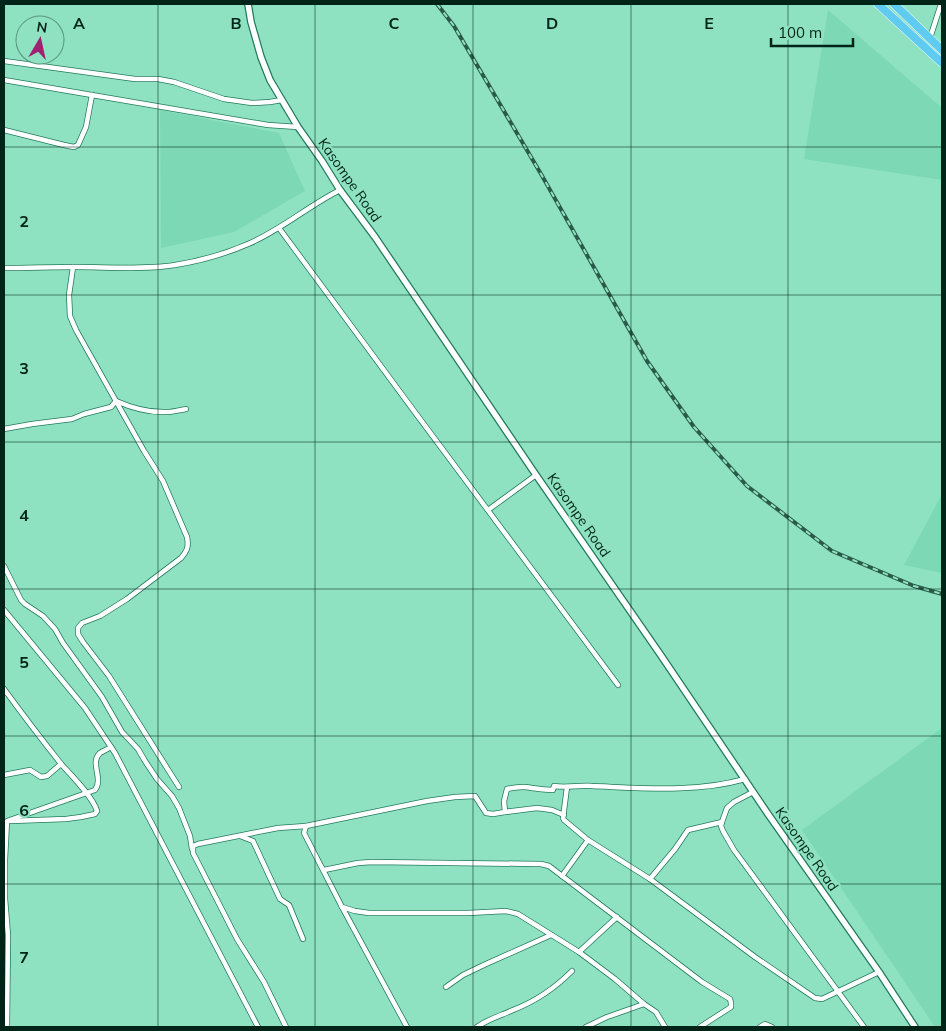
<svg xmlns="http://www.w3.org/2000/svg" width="946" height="1031" viewBox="0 0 946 1031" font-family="Mulish,sans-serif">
	<rect width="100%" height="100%" fill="#8fe2c1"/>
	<g fill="#7cd8b5">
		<polygon points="828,10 942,108 942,180 804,159"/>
		<polygon points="160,110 279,133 305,191 234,232 161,248"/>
		<polygon points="942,494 942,573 904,565"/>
		<polygon points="942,728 942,1027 935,1027 802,830"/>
	</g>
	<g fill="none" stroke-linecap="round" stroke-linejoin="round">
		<defs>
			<g id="minor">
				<polyline points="930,38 941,4"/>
				<polyline points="4,61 135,79 158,79 174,82 224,99 252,103 270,102 282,100"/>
				<polyline points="4,80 268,125 298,127"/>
				<polyline points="4,130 64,145 74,147 78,145 86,127 92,95"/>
				<path d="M279,228C391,381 505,533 618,685"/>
				<path d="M73,267L69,295L70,316L76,330L144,451L163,481L187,537C189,547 187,551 181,558L127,599L100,616L82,623L78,628V634L83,642L109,676L179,787"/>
				<path d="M4,268C28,268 52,267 76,267C108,267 143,270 175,265C200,261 225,254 248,244C281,230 308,206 340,190"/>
				<path d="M4,429L32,424L72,419L84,414L111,407L116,401C132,408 149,413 167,412C173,412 180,410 186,409"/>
				<polyline points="488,510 536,475"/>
				<polyline points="4,566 21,600 25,604 43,616 55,629 63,643 102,697 122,732 138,749 145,761 157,779 172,796 179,808 190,836 192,849"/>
				<polyline points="4,610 85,708 115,753 258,1027"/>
				<path d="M4,689C23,715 42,740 62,765C72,776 93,797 97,811L95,814L81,817L66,819L10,821"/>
				<polyline points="4,775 30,770 41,777 47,776 61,764"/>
				<polyline points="567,787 563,818 564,820 588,840"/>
				<polyline points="753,792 734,802 727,808 722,822 721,826 723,831 734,850 864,1027"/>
				<polyline points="505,812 537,808 552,810 564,815"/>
				<polyline points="240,836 253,841 280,899 289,905 303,939"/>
				<polyline points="324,870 358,863 372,862 541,864 549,866 702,982 730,999 731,1003 731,1007 700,1027"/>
				<polyline points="562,876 588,840 650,879 755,957 815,998 822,999 879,972"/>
				<polyline points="650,879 675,849 688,830 722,822"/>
				<polyline points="342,907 355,911 369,913 468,913 506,911 518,914 579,952 615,979 644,1004 656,1012 665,1027"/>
				<polyline points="579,952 617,917"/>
				<polyline points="446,987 463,975 486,964 551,935"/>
				<path d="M7,1027L8,935L5,899V859L7,821L95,790C104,778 89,763 100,753C103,751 108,749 111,747"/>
				<polyline points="286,1027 264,982 237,939 193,853 193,846 198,844 278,828 306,826"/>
				<path d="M407,1027L342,907L304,833L306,826L427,801L455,797L475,796L486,813L493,814L505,812L504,801L507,789C516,787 523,786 532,788C539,789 545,790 553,790L554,786C567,788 579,785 592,786C642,788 696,793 745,779"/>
				<path d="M477,1027C488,1019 500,1016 513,1010C534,1002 556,987 572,971"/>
				<polyline points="586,1027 607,1017 644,1004"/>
				<polyline points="760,1027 765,1024 772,1027"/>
			</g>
			<polyline id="tertiary" points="248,4 251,22 261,57 270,80 298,127 322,161 340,190 375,237 536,475 660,654 768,814 879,972 915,1027"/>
			<g id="trunk">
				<polyline points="878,4 942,63"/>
				<polyline points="894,4 942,50"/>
			</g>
		</defs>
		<use href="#minor" stroke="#227a5d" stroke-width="6"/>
		<use href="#tertiary" stroke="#227a5d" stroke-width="8"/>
		<use href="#trunk" stroke="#fff" stroke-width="9"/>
		<use href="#minor" stroke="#fff" stroke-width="4.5"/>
		<use href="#tertiary" stroke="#fff" stroke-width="5.5"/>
		<use href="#trunk" stroke="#60cbf0" stroke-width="8"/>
		<defs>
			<polyline id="rail" points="437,4 454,26 541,174 647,361 694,427 747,486 832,551 914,586 942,594"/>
		</defs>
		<use href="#rail" stroke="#2a5b4a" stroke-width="4"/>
		<use href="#rail" stroke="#8fe2c1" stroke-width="2" stroke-dasharray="5.5" stroke-linecap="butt"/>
	</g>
	<path fill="none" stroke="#012419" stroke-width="1" stroke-opacity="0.55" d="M158,4V1027M315,4V1027M473,4V1027M631,4V1027M788,4V1027M4,147H942M4,295H942M4,442H942M4,589H942M4,736H942M4,884H942"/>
	<g text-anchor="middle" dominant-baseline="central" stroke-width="4" stroke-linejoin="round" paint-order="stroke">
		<g font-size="14" fill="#012419" stroke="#8fe2c1">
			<text transform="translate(350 180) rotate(55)">Kasompe Road</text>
			<text transform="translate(579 515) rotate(55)">Kasompe Road</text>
			<text transform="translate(807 849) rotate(55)">Kasompe Road</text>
		</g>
	</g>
	<g font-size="16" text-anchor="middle" font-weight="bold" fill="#012419" stroke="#8fe2c1" stroke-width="4" stroke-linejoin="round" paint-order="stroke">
		<text x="79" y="29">A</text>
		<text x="236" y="29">B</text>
		<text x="394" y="29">C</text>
		<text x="552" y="29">D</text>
		<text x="709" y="29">E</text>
		<text x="24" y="227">2</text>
		<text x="24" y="374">3</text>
		<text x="24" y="521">4</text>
		<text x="24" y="668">5</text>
		<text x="24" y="816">6</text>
		<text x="24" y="963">7</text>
	</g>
	<rect width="946" height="1031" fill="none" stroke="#012419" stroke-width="10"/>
	<g transform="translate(40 40) rotate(9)"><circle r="24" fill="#8fe2c1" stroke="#56967e"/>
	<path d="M0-4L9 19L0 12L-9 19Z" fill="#a02072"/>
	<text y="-8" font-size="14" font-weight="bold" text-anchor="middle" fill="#012419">N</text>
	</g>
	<path d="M771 38v8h82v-8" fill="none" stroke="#012419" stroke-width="2.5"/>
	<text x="778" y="38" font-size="15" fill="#012419" stroke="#8fe2c1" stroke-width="4" paint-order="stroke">100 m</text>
</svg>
